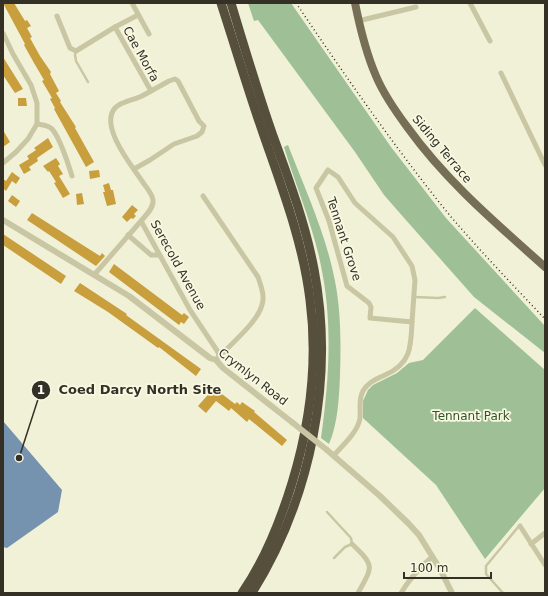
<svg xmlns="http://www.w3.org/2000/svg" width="548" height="596" viewBox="0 0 548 596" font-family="'DejaVu Sans',sans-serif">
	<rect width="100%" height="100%" fill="#f1f1d7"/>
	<g fill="#9fc097">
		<polygon points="248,3 291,3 391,147 446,218 545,326 545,353 474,297 405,219 384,195 355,152 258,20 254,21"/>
		<path d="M288,145C305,189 326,234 335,281C341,312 341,343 340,375C339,398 338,423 329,444L321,438C329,381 333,323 321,266C313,225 296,187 284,147Z"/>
		<polygon points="475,308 545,370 545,488 485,559 436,485 363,418 363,401 368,390 373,385 397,373 409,363 423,360"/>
	</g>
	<polygon fill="#7592af" points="3,421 62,490 58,512 7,548 3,547"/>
	<g fill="#c99e3d">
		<polygon points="3,3 14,3 25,21 27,20 31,26 27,28 32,37 30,38 40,56 51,72 50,74 59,91 56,93 61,101 60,102 76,127 75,128 94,162 86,167 54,109 55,108 50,99 52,98 42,81 44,80 34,63 24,45 25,44"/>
		<polygon points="3,57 23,89 15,93 3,75"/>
		<polygon points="18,98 26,98 27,106 18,106"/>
		<polygon points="3,130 10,142 3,147"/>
		<polygon points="48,138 53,147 37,158 38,161 29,167 31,170 24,174 19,165 29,159 27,156 36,150 34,148"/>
		<polygon points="56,158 60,164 58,166 63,174 59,176 70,194 63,198 54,183 56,182 49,171 48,172 43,166"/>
		<polygon points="99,170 100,177 90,179 89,171"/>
		<polygon points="12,172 20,178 16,184 12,181 6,191 3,188 3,179 6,181"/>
		<polygon points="109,183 111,190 113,190 116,204 107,206 103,192 105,192 103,185"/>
		<polygon points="82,193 84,204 77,205 76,194"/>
		<polygon points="12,195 20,201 16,207 8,201"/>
		<polygon points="132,205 138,210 134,214 136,216 133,219 131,218 127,222 122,217"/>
		<polygon points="32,213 100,256 102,253 105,256 96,266 27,220"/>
		<polygon points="3,234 66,276 61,284 3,245"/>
		<polygon points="114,264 182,315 184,313 189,317 184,324 181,322 179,325 109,272"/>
		<polygon points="80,283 127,314 126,315 201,369 196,376 159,347 158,348 108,312 74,291"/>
		<polygon points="214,388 235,404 237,402 240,405 242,402 255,411 254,412 287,440 282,446 249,419 247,422 231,408 229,411 216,401 206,413 198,406"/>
	</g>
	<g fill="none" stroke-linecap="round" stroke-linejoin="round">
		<g stroke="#c9c6a3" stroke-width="2.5">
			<polyline points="76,51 75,55 76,61 88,82"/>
			<polyline points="415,297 438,298 445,297"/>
			<polyline points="327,512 351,538 352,544 345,547 334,558"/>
			<polyline points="503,593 486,574 486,566 519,526"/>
		</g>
		<g stroke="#c9c6a3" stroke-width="5">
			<polyline points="132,3 149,34"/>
			<polyline points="470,3 490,41"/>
			<polyline points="57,16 70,48 76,51 115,27 138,15"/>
			<polyline points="358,21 416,7"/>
			<polyline points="115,27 151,91"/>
			<polyline points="3,33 13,54 31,85 37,103 37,124 28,139 16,152 3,163"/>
			<polyline points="501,73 545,165"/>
			<path d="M37,124C42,125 48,125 52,129C61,139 68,164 72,176"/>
			<path d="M134,169L150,160L174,144L197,136L202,132L204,126L199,121L178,81L175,79L169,81C160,86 151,91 142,96C134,100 121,101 115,108C99,126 132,166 142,181C146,187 152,193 153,200C154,208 146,215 141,221"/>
			<polygon points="328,170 338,177 355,203 393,237 412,266 415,280 412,322 370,318 371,307 369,303 347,286 329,221 316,188"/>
			<path d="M203,196L258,277C261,286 265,296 262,305C257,322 236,339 224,352H218"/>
			<polyline points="128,235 151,255 159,255"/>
			<polyline points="94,275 141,221 190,310 218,352 219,356 216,360"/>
			<path d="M334,455C343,445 358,432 360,418C361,408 358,400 363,391C368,382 377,379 385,375C411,364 411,347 412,322"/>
			<polyline points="520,526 545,565"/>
			<path d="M352,544C375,566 373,566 358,593"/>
			<polyline points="531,544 545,533"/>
			<path d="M401,593C410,578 418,569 432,557"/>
		</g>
		<g stroke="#c9c6a3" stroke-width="6">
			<polyline points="3,220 129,296 210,358 216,360 223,368 293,423"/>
			<polyline points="327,450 380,496 408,523 419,535 440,569 452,593"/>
		</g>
		<path stroke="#766f56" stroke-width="8" d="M355,3C360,28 366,53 376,76C384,95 396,112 408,128C447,182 496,223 545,267"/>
		<g stroke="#554f3c" stroke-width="9">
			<path d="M221,3C235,46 248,90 263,133C282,188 303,242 310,300C318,361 310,424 292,483C280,522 265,560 242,593"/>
			<path d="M231,3C244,46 257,90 272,133C288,177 305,222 314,269C335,379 311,498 252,593"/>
		</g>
		<path stroke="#343025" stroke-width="1.5" stroke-dasharray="1 3" stroke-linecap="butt" d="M296,3C344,74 393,145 447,212C478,249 512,284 545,319"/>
		<polyline stroke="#c9c6a3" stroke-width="6" points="293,423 327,450"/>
	</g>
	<g text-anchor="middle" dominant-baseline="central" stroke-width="3.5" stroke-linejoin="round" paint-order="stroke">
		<g font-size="12" fill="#343025" stroke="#f9f9e3">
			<text transform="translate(141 54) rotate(61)">Cae Morfa</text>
			<text transform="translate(442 149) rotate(50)">Siding Terrace</text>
			<text transform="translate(344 239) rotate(72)">Tennant Grove</text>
			<text transform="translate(178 265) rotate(61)">Serecold Avenue</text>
			<text transform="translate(253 377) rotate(38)">Crymlyn Road</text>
		</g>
		<g font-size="12" fill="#305228" stroke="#f9f9e3">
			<text x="471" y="416">Tennant Park</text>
		</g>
	</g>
	<path fill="none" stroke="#343025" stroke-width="1.5" d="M19 458L41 390"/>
	<g fill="#343025" stroke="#f9f9e3" stroke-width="1.5">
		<circle cx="19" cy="458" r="4"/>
		<circle cx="41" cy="390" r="10"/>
	</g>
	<g font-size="12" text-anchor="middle" font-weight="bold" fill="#fff">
		<text x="41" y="394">1</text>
	</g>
	<g font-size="13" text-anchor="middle" font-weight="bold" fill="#343025" stroke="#f9f9e3" stroke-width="3.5" stroke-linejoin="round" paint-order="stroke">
		<text x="140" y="394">Coed Darcy North Site</text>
	</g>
	<rect width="548" height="596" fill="none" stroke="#343025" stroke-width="8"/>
	<path d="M404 572v6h87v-6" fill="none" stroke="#343025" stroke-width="2"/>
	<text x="410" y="572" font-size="12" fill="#343025" stroke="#f9f9e3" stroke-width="3" paint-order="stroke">100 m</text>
</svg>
